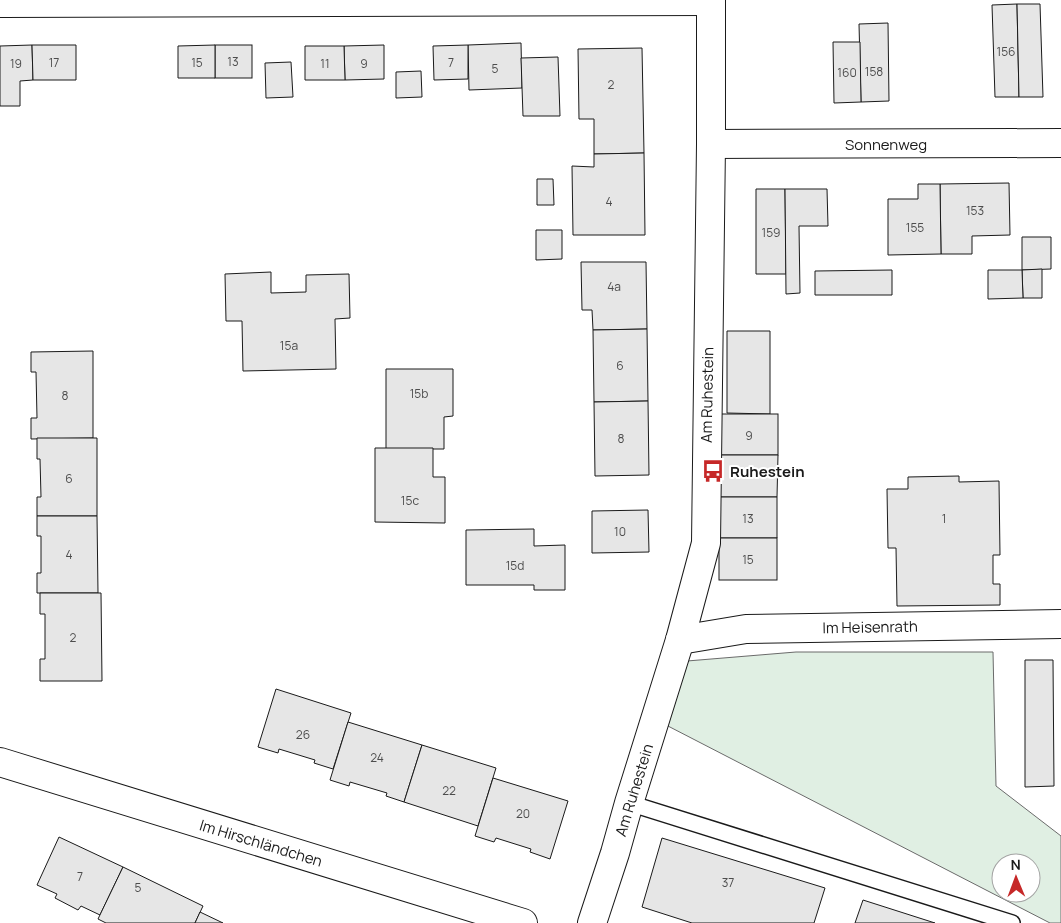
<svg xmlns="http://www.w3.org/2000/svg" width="1061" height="923" viewBox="0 0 1061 923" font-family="Manrope,sans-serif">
	<rect width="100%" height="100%" fill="#fff"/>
	<path fill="#e0efe3" stroke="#6a6a6a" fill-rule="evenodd" d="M796,652H993L996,786L1061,836V923H1050L666,725L687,661ZM1001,863H1031V893H1001Z"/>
	<g fill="#e6e6e6" stroke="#1a1a1a">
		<polygon points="1017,4 1019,97 995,97 992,5"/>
		<polygon points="1017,4 1040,4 1043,97 1019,97"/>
		<polygon points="888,23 889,101 861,102 859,24"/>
		<polygon points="833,42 860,42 861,102 834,103"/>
		<polygon points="521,43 522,88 469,90 468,45"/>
		<polygon points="32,45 33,80 20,81 20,106 0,106 0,46"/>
		<polygon points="32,45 76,45 76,80 33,80"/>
		<rect x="215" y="45" width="37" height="33"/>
		<polygon points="215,45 215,78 178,78 178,46"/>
		<polygon points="384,45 384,79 345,80 344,46"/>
		<polygon points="468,45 468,79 434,80 433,46"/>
		<polygon points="305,46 344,46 345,80 305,80"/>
		<polygon points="642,48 644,153 594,154 594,119 579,119 578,49"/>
		<polygon points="558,57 560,116 523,116 521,58"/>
		<polygon points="291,62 293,97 266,98 265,63"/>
		<polygon points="421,71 422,97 396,98 396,72"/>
		<polygon points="644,153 645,235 573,235 572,166 594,167 594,154"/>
		<polygon points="537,179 553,179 554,205 537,205"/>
		<polygon points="1009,183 1010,235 972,236 972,254 941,254 940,184"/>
		<polygon points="918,184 940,184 941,254 888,255 888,199 918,199"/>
		<polygon points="756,189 785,189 786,274 756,274"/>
		<polygon points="785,189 827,189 828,226 799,226 800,293 786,294"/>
		<polygon points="536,230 562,230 562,259 536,260"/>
		<polygon points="1022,237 1051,237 1051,269 1022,270"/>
		<polygon points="581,262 646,262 647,329 593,330 592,310 582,310"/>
		<polygon points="1042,269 1042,298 1023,298 1022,270"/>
		<polygon points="892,270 892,295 815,295 815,271"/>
		<polygon points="988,270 1022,270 1023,298 988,299"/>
		<polygon points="271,272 271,293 306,292 306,275 349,274 350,318 335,319 336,369 243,371 242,321 226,321 225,274"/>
		<polygon points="647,329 648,401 594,402 593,330"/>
		<polygon points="727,331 770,331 770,414 727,413"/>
		<polygon points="93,351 93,438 31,439 31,418 37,418 36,372 31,372 31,352"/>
		<polygon points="386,369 453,369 453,416 444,417 444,449 386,449"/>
		<polygon points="648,401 649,475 595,476 594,402"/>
		<rect x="720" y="414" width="58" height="41"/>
		<polygon points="37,438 97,438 97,516 37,516 37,497 41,497 40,459 37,459"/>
		<polygon points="375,448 433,448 433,477 445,477 445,523 375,522"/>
		<polygon points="720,455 778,455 777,497 720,497"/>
		<polygon points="959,476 959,482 999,481 1000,555 993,555 993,584 1000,584 1000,605 897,606 896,548 888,548 887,489 908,489 908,477"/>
		<polygon points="720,497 777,497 777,538 719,538"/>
		<polygon points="648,510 649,552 592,553 592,511"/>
		<polygon points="37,516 97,516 98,593 37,593 37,573 41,573 41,536 37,536"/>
		<polygon points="534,529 534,546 565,545 565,590 534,590 534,585 466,585 466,530"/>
		<rect x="719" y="538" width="58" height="42"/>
		<polygon points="40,593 101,593 102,681 40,681 40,659 45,659 45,614 40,614"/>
		<polygon points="1025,660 1053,660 1054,786 1025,787"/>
		<polygon points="276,689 351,713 333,769 314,763 315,760 279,749 278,753 258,747"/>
		<polygon points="348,722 422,745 404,802 386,796 387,793 350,782 349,786 330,780"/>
		<polygon points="422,745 496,768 478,826 404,802"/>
		<polygon points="493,778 568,801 550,859 530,852 531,849 496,838 494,842 475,836"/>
		<polygon points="59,837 123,867 100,915 81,906 78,910 55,898 57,894 37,885"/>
		<polygon points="662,838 825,888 814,923 692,923 642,907"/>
		<polygon points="123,867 203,906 195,923 106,923 98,919"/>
		<polygon points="863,900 935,923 855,923"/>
		<polygon points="200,912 223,923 195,923"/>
	</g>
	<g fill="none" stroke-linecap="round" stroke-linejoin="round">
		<defs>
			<polyline id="service" points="629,803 1012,923"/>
			<g id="minor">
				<polyline points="0,3 711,1"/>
				<polyline points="711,144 1061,143"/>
				<polyline points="680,640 746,629 1061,624"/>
				<polyline points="0,762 523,923"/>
				<polyline points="592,923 615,853 629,803 680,640 706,543 711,144 711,0"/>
			</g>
		</defs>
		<use href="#service" stroke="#1a1a1a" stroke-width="18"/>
		<use href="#minor" stroke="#1a1a1a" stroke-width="30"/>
		<use href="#service" stroke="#fff" stroke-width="15"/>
		<use href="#minor" stroke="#fff" stroke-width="28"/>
	</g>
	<defs>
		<symbol id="bus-bare" viewBox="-9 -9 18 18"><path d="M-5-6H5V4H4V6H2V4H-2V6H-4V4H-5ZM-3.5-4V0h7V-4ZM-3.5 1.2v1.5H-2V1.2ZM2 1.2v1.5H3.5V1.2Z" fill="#c62828" stroke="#fff" stroke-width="2.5" paint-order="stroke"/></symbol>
	</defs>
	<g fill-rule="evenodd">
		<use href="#bus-bare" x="697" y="455" width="32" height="32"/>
	</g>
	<g text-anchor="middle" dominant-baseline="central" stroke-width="4" stroke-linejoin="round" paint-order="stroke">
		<g font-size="12" fill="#4d4d4d">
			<text x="1006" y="51">156</text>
			<text x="233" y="61">13</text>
			<text x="54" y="62">17</text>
			<text x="197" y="62">15</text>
			<text x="451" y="62">7</text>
			<text x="16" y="63">19</text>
			<text x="325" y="63">11</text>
			<text x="364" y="63">9</text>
			<text x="495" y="68">5</text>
			<text x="874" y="71">158</text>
			<text x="847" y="72">160</text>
			<text x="611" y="84">2</text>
			<text x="609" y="201">4</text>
			<text x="975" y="210">153</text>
			<text x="915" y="227">155</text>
			<text x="771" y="232">159</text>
			<text x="614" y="286">4a</text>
			<text x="289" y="345">15a</text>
			<text x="620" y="365">6</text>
			<text x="419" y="393">15b</text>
			<text x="65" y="395">8</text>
			<text x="749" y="435">9</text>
			<text x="621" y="438">8</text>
			<text x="69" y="478">6</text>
			<text x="410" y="500">15c</text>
			<text x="748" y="518">13</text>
			<text x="944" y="518">1</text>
			<text x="620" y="531">10</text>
			<text x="69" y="554">4</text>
			<text x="748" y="559">15</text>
			<text x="515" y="565">15d</text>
			<text x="73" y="637">2</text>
			<text x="303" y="734">26</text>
			<text x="377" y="757">24</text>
			<text x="449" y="790">22</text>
			<text x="523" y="813">20</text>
			<text x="80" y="876">7</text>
			<text x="728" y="882">37</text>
			<text x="138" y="887">5</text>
		</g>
		<g font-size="15" fill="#1a1a1a" stroke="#fff">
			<text x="886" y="144">Sonnenweg</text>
			<text transform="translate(707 395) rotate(-89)">Am Ruhestein</text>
			<text transform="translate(870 627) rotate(-1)">Im Heisenrath</text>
			<text transform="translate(634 790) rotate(-73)">Am Ruhestein</text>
			<text transform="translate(261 843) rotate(17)">Im Hirschländchen</text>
		</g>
		<g font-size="15" font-weight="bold" fill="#1a1a1a" stroke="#fff" text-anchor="start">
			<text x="730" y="471">Ruhestein</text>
		</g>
	</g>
	<g transform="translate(1016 878) rotate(359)"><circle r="24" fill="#ffffff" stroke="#a3a3a3"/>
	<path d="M0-4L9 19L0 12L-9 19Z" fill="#c62828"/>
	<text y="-8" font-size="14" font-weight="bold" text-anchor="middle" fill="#1a1a1a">N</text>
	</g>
</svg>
